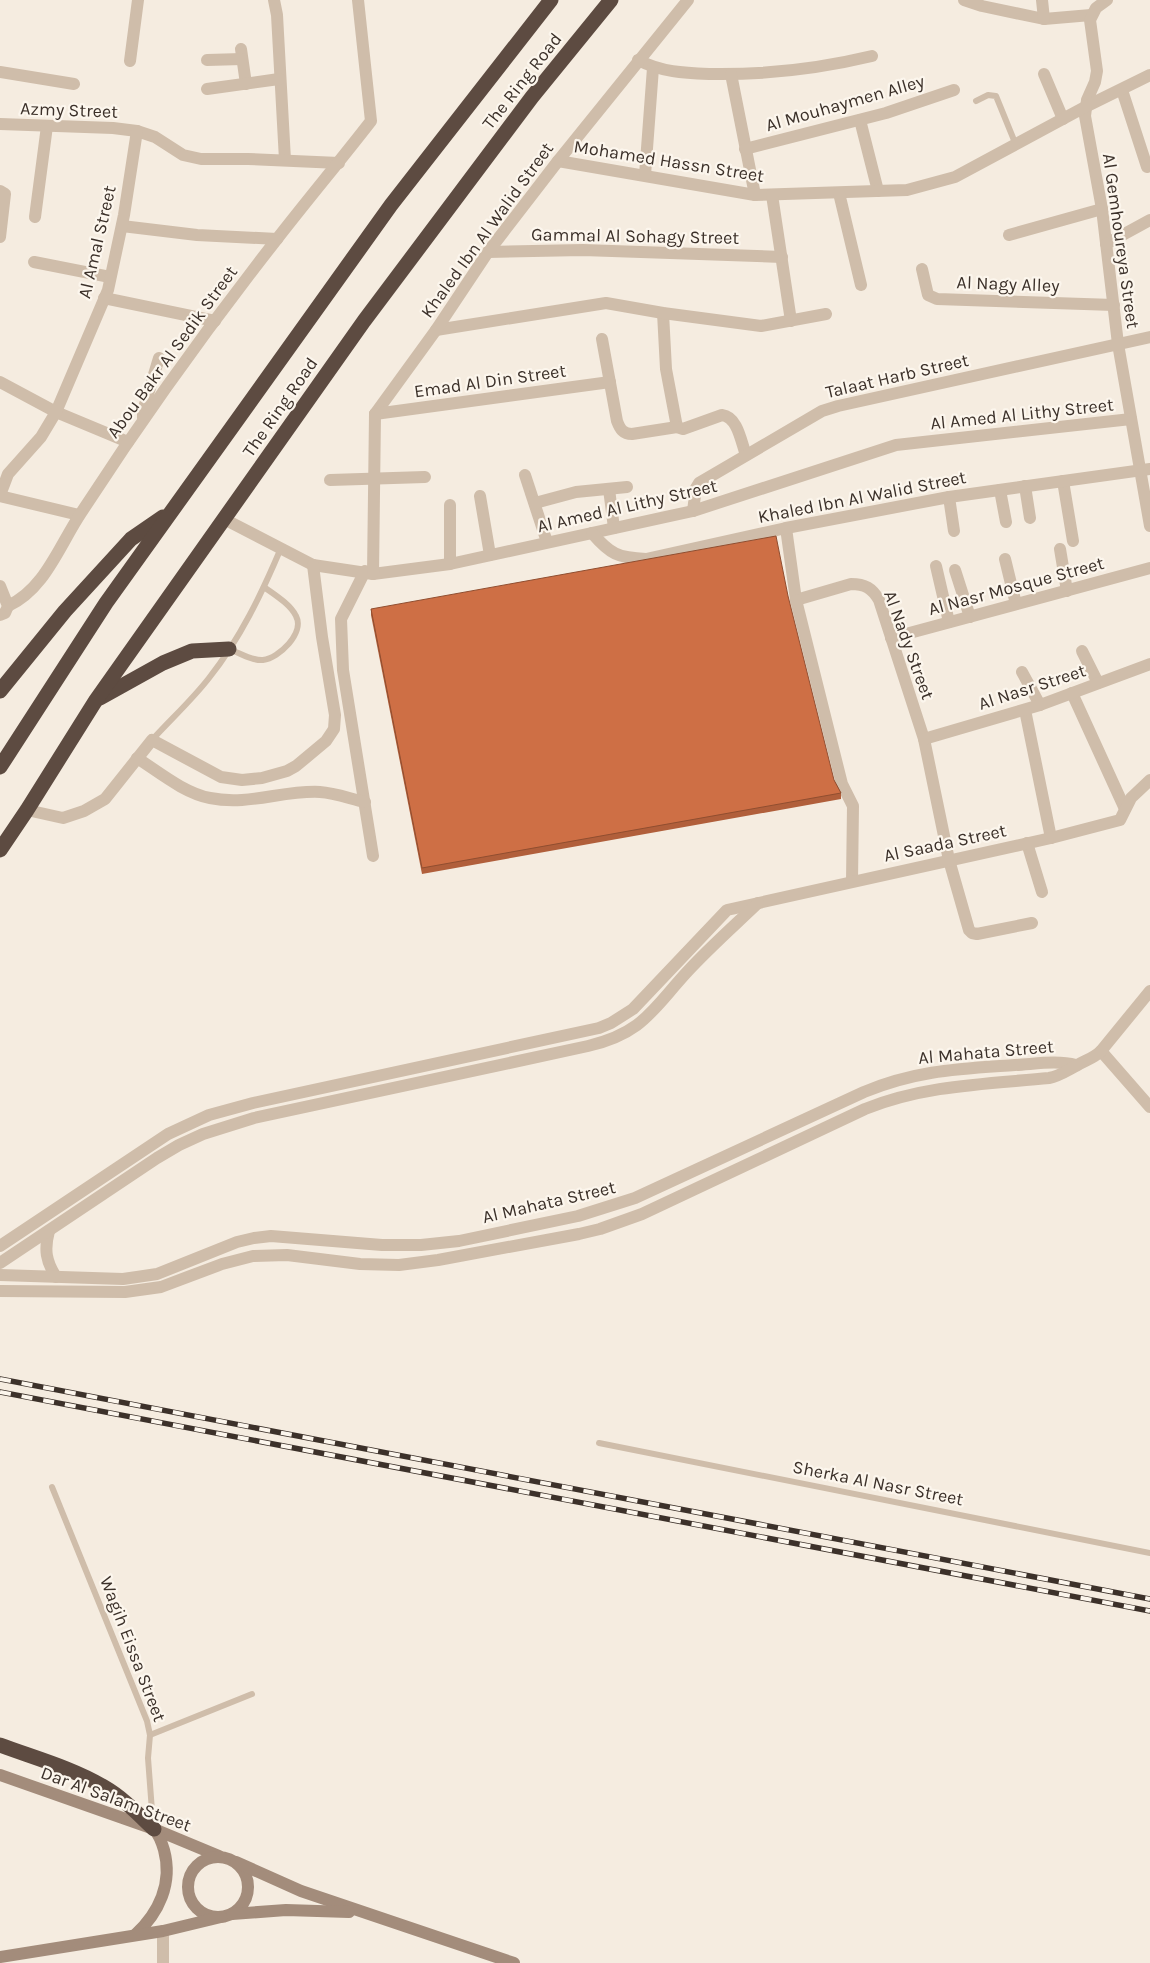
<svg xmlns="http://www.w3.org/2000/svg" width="1150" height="1963" viewBox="0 0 1150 1963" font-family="Karla,sans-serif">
	<rect width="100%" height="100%" fill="#f5ece0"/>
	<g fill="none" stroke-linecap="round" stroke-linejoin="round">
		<g stroke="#cfbdaa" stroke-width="6">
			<polyline points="976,101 988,95 996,96 1016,145"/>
			<path d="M229,649C240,653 252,661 263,660C279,658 305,633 296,616C290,604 275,595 264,587"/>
			<path d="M152,740C171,719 192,700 209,678C240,639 262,593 281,548"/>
			<polyline points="599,1443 1150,1553"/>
			<polyline points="52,1487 147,1721 150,1735 148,1758 153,1824"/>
			<polyline points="150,1735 252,1694"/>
		</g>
		<g stroke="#cfbdaa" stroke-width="12">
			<polyline points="274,0 277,15 285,160"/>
			<polyline points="964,0 982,6 1044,19 1091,15"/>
			<polyline points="1042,0 1044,19"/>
			<polyline points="1107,0 1096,8 1090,20 1097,71 1095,82 1087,100 1085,116 1102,209 1118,344 1150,526"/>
			<polyline points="241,49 246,84"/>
			<polyline points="207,60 242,59"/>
			<path d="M638,60C661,72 684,73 709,74C764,75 818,69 872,56"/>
			<polyline points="130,61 138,0"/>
			<polyline points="0,72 74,84"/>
			<polyline points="731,74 755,195"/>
			<polyline points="1044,74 1063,119"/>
			<polyline points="207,89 279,79"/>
			<polyline points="1122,90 1147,167"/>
			<polyline points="860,120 878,191"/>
			<polyline points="0,124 113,128 137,131 155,137 183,155 201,159 248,159 339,163"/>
			<polyline points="745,149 886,113 954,90"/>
			<polyline points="558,161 755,195 907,190 955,177 1085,107 1150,75"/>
			<polyline points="645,175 653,68"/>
			<polyline points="0,191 5,194 0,237"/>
			<polyline points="839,193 861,285"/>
			<polyline points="772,195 791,321"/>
			<polyline points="35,217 47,126"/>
			<polyline points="122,226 197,235 277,239"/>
			<polyline points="1009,235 1102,209"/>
			<polyline points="1106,244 1150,220"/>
			<polyline points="488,252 583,250 782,257"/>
			<polyline points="34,262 110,277"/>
			<polyline points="922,269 928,295 937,299 1114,305"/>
			<polyline points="104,298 215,321"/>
			<path d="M663,313L666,369L677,427L683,429L722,415C738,417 741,442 746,455"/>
			<polyline points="436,330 606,303 663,313 761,326 826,314"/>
			<path d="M602,339L617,421C620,429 623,434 632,434L677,427"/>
			<polyline points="0,382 56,412 128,442"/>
			<polyline points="375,414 436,330 488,252 558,161 688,0"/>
			<polyline points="375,414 610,382"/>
			<polyline points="143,418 143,411 159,358"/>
			<polyline points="525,475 547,542"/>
			<polyline points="330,480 425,477"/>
			<polyline points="1063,481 1073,541"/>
			<polyline points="1025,486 1030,518"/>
			<polyline points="609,489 614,528"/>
			<polyline points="1000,490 1006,522"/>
			<polyline points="0,495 8,474 41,437 56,412 108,290 124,215 137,131"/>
			<polyline points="0,496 79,515"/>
			<polyline points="480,496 490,555"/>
			<polyline points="949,497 954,531"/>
			<polyline points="535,503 576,492 627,487"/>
			<polyline points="450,505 450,564"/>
			<polyline points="693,511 696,488 699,483 822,411 838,406 1150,337"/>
			<polyline points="224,519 313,565 373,574 450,564 693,511 896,445 1131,419"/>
			<path d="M786,528L796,600L851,584C865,584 872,588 879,600L924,739L949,860L969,930L972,933L977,934L1032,923"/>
			<path d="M592,533C610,554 618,558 646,559L786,528L949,497L1150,469"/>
			<polyline points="1060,549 1067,591"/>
			<polyline points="1005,559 1016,604"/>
			<polyline points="936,566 949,622"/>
			<polyline points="955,570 970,617"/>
			<polyline points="365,571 341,619 343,670 373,856"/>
			<polyline points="373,574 375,414"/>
			<polyline points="0,586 8,606 5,613 0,615"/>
			<polyline points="796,600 842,784 853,806 852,881"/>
			<path d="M8,606C45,589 59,546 81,513C142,419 208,327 277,239C308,199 340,161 371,121L358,0"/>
			<polyline points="891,638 1150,568"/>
			<polyline points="1082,651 1098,683"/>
			<polyline points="1022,672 1040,705"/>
			<polyline points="1072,693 1125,809"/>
			<polyline points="1025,710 1051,838"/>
			<polyline points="924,739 1040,705 1150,664"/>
			<path d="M137,758C159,772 184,793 210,798C248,806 283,790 320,792C335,793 351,799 365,802"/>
			<polyline points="27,810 63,818 84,811 105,799 152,740 221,777 242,780 262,778 287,771 296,766 326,741 334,729 335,715 322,637 313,565"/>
			<polyline points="1027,843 1042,892"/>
			<polyline points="1101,1051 1150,1107"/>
			<path d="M49,1231C44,1250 46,1261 56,1277"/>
			<polyline points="0,1246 168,1134 209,1115 253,1103 599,1028 611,1023 633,1009 727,910 1051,838 1120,820 1131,798 1150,780"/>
			<path d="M0,1263L157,1158L179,1145L203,1134L254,1118L588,1046C643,1033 652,1010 687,972C709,948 734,926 758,903"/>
			<path d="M0,1275L123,1279L157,1274L237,1242L254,1238L271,1236L382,1245H421L459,1241L578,1216L635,1198L864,1092C917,1070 959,1069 1015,1065C1035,1064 1057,1060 1076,1065"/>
			<path d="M0,1291L125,1292L161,1287L222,1264L253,1256L287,1255L360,1264L399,1265L438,1260L579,1234L600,1229L642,1214L865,1109C924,1085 987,1084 1049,1078C1060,1076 1066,1071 1076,1066C1085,1060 1093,1059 1101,1051L1150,991"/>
			<polyline points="163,1931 163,1963"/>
		</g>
		<g stroke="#a38c7b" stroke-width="12">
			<polyline points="0,1775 154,1829 219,1856"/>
			<circle cx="218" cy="1887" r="30"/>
			<polyline points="236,1862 301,1891 514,1963"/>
			<polyline points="232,1914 286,1910 349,1912"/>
			<path d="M135,1935C159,1913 173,1883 164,1850C162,1843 159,1835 154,1829"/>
			<polyline points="0,1957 163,1931 221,1917"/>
		</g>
		<g stroke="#5d4b41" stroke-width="15">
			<polyline points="0,691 65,611 131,539 163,517"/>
			<polyline points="100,698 163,663 192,651 229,649"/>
			<polyline points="0,767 106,603 391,205 551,0"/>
			<polyline points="0,850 27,810 96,700 364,321 532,97 611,0"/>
			<path d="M0,1745C35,1758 72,1768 104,1787C123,1798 138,1814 154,1829"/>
		</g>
		<defs>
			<g id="rail">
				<polyline points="0,1379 1150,1599"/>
				<polyline points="0,1392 1150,1611"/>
			</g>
		</defs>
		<use href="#rail" stroke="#3c312a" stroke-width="5.5"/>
		<use href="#rail" stroke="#fcf6ed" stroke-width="4" stroke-dasharray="11" stroke-linecap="butt"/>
	</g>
	<polygon fill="#b15f3b" points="371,609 834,780 841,793 841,799 422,874 371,615"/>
	<polygon fill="#ce6f45" stroke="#904e30" points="776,536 788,596 834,780 841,793 422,868 371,609"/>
	<g text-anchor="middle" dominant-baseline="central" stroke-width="4.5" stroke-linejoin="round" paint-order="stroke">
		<g font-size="18" fill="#3c312a" stroke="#fcf6ed">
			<text transform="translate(522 81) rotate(-52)">The Ring Road</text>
			<text transform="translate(845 103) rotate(-16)">Al Mouhaymen Alley</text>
			<text transform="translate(69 110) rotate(2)">Azmy Street</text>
			<text transform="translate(669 161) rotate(9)">Mohamed Hassn Street</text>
			<text transform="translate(487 230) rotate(-54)">Khaled Ibn Al Walid Street</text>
			<text transform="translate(635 236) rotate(1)">Gammal Al Sohagy Street</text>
			<text transform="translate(1121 241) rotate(82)">Al Gemhoureya Street</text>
			<text transform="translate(97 242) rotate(-77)">Al Amal Street</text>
			<text transform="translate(1008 284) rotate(2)">Al Nagy Alley</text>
			<text transform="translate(172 352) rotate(-54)">Abou Bakr Al Sedik Street</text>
			<text transform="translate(897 376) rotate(-13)">Talaat Harb Street</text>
			<text transform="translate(490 381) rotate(-8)">Emad Al Din Street</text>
			<text transform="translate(280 407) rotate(-55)">The Ring Road</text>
			<text transform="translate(1022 414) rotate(-6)">Al Amed Al Lithy Street</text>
			<text transform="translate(862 497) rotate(-11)">Khaled Ibn Al Walid Street</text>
			<text transform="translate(627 506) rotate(-13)">Al Amed Al Lithy Street</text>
			<text transform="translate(1016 586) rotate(-15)">Al Nasr Mosque Street</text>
			<text transform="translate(909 645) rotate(70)">Al Nady Street</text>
			<text transform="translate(1032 687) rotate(-18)">Al Nasr Street</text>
			<text transform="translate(945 843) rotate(-12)">Al Saada Street</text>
			<text transform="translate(986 1052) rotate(-5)">Al Mahata Street</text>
			<text transform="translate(549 1202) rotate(-13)">Al Mahata Street</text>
			<text transform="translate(878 1483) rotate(11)">Sherka Al Nasr Street</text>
			<text transform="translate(133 1649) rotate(69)">Wagih Eissa Street</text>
			<text transform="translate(116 1799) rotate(20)">Dar Al Salam Street</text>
		</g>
	</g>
</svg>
